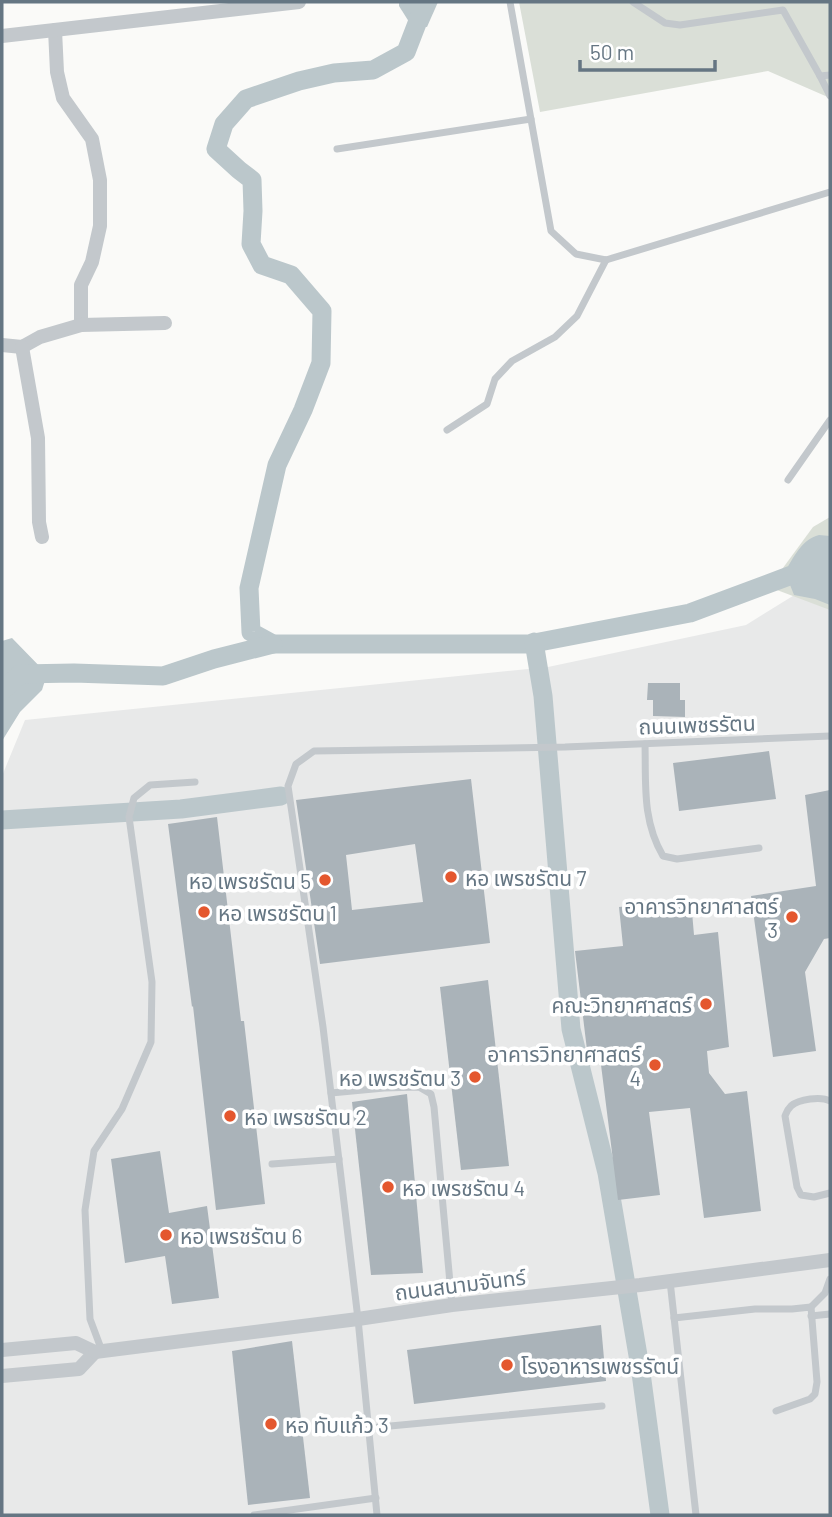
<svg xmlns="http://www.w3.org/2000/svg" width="832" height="1517" viewBox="0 0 832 1517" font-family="Barlow,'Noto Sans Thai',sans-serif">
	<rect width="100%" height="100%" fill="#fafaf8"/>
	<polygon fill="#e8e9e9" points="830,573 830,1515 2,1515 2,776 25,720 548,667 746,625"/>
	<g fill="#dadfd7">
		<polygon points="519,2 830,2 830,98 768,71 540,112"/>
		<polygon points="830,517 830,610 769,587 813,527"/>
	</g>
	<g fill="#bbc7cb">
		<polygon points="399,2 438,2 427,27 411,25 399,6"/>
		<path d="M819,535L830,536V605L815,599L794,595L785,572C793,558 802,539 819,535Z"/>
		<polygon points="12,638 47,674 42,690 20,712 2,741 2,641"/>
	</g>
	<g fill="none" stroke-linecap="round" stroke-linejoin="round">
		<g stroke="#bbc7cb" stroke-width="19">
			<polyline points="421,2 421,13 406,52 373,70 334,73 299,81 246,99 224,124 216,149 239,170 252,180 253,211 251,244 262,265 291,275 322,311 321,363 303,410 277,465 249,588 251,632 273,644 529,644 690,613 797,573 830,573"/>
			<polyline points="534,642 543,696 571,1029 607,1173 641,1373 660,1515"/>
			<polyline points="2,691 20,674 74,673 163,676 214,659 273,644"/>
			<polyline points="2,820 181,809 281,796"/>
		</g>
	</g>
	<g fill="#aab3b9" fill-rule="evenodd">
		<polygon points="648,683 680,683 680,700 685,700 685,717 653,716 653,700 647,700"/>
		<polygon points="769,751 776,799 679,811 673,763"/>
		<path d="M471,779L490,943L320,964L296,800ZM415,844L423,902L352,910L346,855Z"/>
		<polygon points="830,790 830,938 824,939 805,972 816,1051 773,1057 751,896 816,886 805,795"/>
		<polygon points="217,817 241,1021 244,1021 265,1204 216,1210 193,1006 192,1007 168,824"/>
		<polygon points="691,900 694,935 718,932 729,1047 707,1051 709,1073 725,1094 747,1091 761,1211 704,1218 690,1108 649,1112 660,1195 618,1200 600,1057 588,1058 575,951 623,946 619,907"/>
		<polygon points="488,980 509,1166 461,1170 440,987"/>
		<polygon points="407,1094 423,1273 371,1275 352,1102"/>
		<polygon points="160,1151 169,1213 207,1206 219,1298 172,1304 165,1256 125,1263 111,1159"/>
		<polygon points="601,1325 606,1381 414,1404 407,1350"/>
		<polygon points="292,1341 310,1498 248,1505 232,1351"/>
	</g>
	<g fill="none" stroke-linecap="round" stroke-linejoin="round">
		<g stroke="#c3c8cc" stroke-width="7">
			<polyline points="510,2 551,231 576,254 606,260 830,192"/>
			<polyline points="633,2 665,23 680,25 783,10 820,76 830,75"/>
			<polyline points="820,76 830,96"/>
			<polyline points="337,149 531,119"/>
			<polyline points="447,430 487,404 495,379 512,361 555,337 577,316 606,260"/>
			<polyline points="788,480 830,420"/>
			<path d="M645,744C646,784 642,820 663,856L677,859L759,848"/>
			<polyline points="331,1093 384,1088 419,1087 431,1094 434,1107 452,1305"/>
			<path d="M830,1101C821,1096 799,1099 791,1106C787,1110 787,1111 785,1116L797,1187L801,1195L814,1197L830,1193"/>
			<polyline points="272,1164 339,1159"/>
			<polyline points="670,1281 696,1515"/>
			<polyline points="811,1307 825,1293 830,1279"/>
			<polyline points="811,1316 830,1314"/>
			<polyline points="674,1318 755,1309 792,1309 811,1307 817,1382 815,1394 810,1399 776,1411"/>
			<polyline points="102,1351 90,1319 85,1210 94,1151 122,1109 151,1042 152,982 129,817 134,798 150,785 195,782"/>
			<polyline points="369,1428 602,1406"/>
			<polyline points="254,1515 376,1498"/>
			<polyline points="377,1515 358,1319 323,1027 288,786 296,764 314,751 565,747 830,736"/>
		</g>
		<g stroke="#c3c8cc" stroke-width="14">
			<polyline points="55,30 57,72 63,98 92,139 100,180 100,226 92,262 81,285 81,325"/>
			<polyline points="2,36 299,2"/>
			<polyline points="2,345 22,347 40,337 81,325 165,323"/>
			<polyline points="22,347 38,438 39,522 42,537"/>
			<polyline points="2,1350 76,1343 95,1352 79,1369 2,1376"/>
			<polyline points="95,1352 358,1319 452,1305 640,1285 830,1260"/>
		</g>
	</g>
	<g fill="#e4572e" stroke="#fff" stroke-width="2.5">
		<circle cx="451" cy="877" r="7"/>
		<circle cx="325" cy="880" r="7"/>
		<circle cx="204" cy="912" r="7"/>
		<circle cx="792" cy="917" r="7"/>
		<circle cx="706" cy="1004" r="7"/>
		<circle cx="655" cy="1065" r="7"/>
		<circle cx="475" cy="1077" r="7"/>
		<circle cx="230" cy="1116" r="7"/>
		<circle cx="388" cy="1187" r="7"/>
		<circle cx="166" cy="1235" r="7"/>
		<circle cx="507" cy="1365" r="7"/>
		<circle cx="271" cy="1424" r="7"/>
	</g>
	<g text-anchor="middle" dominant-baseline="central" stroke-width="7" stroke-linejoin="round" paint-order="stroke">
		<g font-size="21" fill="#657683" stroke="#fff">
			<text transform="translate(697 724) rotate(-2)">ถนนเพชรรัตน</text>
			<text transform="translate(460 1284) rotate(-7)">ถนนสนามจันทร์</text>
		</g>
		<g font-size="21" fill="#657683" stroke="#fff" text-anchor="start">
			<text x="465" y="877">หอ เพรชรัตน 7</text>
			<text x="311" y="880" text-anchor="end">หอ เพรชรัตน 5</text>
			<text x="778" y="905" text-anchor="end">อาคารวิทยาศาสตร์<tspan x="778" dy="24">3</tspan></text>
			<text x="218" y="912">หอ เพรชรัตน 1</text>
			<text x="692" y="1004" text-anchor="end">คณะวิทยาศาสตร์</text>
			<text x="641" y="1053" text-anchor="end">อาคารวิทยาศาสตร์<tspan x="641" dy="24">4</tspan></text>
			<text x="461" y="1077" text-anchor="end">หอ เพรชรัตน 3</text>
			<text x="244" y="1116">หอ เพรชรัตน 2</text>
			<text x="402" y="1187">หอ เพรชรัตน 4</text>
			<text x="180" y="1235">หอ เพรชรัตน 6</text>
			<text x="521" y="1365">โรงอาหารเพชรรัตน์</text>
			<text x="285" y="1424">หอ ทับแก้ว 3</text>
		</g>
	</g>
	<rect width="832" height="1517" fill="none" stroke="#657683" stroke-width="7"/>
	<path d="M580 60v10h135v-10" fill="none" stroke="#657683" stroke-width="3.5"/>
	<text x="590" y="60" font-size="21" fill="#657683" stroke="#ffffff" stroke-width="5" paint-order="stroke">50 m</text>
</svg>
